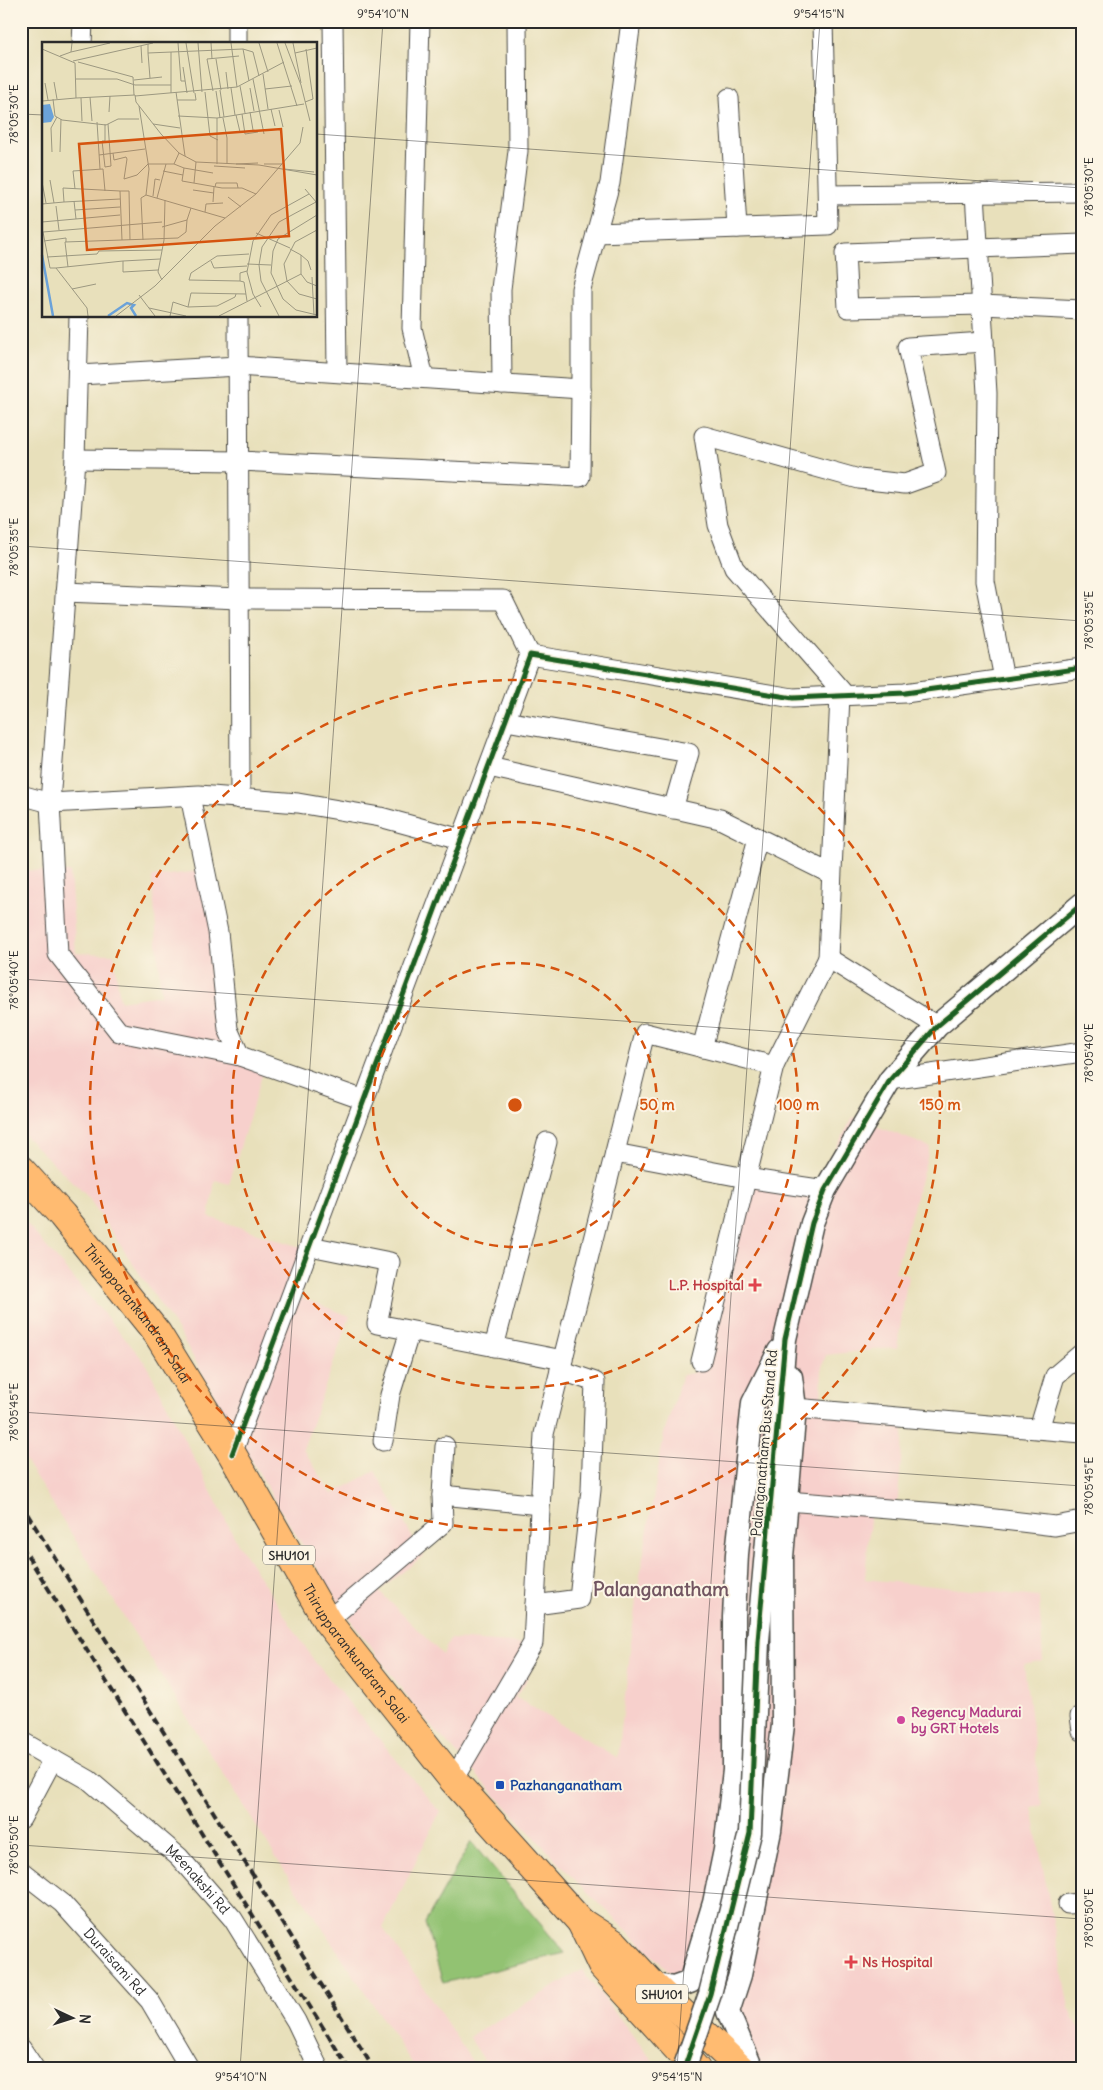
<svg xmlns="http://www.w3.org/2000/svg" width="1103" height="2090" viewBox="0 0 1103 2090" font-family="Delius,sans-serif">
	<rect width="100%" height="100%" fill="#fcf5e5"/>
	<filter id="ink" filterUnits="userSpaceOnUse"><feTurbulence type="fractalNoise" baseFrequency=".02" numOctaves="2"/><feDisplacementMap in="SourceGraphic" scale="10" xChannelSelector="R" yChannelSelector="G"/><feConvolveMatrix kernelMatrix="1 2 1 2 8 2 1 2 1" color-interpolation-filters="sRGB"/></filter>
	<filter id="wash" filterUnits="userSpaceOnUse"><feTurbulence type="fractalNoise" baseFrequency=".0096" numOctaves="4" result="noise"/><feDisplacementMap in="SourceGraphic" scale="20" xChannelSelector="R" yChannelSelector="G"/><feGaussianBlur stdDeviation="1.12" result="paint"/><feColorMatrix in="noise" values="0 0 0 0 0 0 0 0 0 0 0 0 0 0 0 0 0 1.4 0 .05"/><feComposite in="paint" operator="in"/></filter>
	<g filter="url(#wash)">
		<rect width="100%" height="100%" fill="#e8e0bb"/>
		<g fill="#f7d0cc">
			<polygon points="21,870 70,872 76,953 114,954 120,1001 161,995 152,877 207,870 236,1050 266,1062 229,1184 215,1180 209,1217 310,1250 294,1295 350,1316 303,1449 332,1494 375,1471 423,1556 379,1591 443,1655 450,1639 542,1645 524,1685 515,1697 618,1758 636,1599 664,1434 682,1375 693,1373 711,1316 751,1168 815,1186 853,1117 930,1147 895,1272 908,1275 897,1349 890,1348 826,1355 822,1367 821,1405 905,1415 897,1509 871,1508 865,1579 1039,1597 1043,1661 1024,1665 1042,1806 1032,1808 1069,2008 1082,2034 1082,2069 758,2069 737,2037 569,1874 420,1714 343,1609 276,1503 180,1334 88,1197 21,1132"/>
			<polygon points="21,1217 145,1362 238,1544 315,1662 440,1812 383,1928 419,1980 477,2069 416,2069 289,1878 21,1454"/>
			<polygon points="582,1970 659,2069 490,2069 469,2037"/>
		</g>
		<polygon fill="#92c272" stroke="#5e764e" points="471,1842 565,1953 443,1983 425,1923"/>
	</g>
	<g filter="url(#ink)">
		<g fill="none" stroke-linecap="round" stroke-linejoin="round">
			<defs>
				<g id="minor">
					<polyline points="237,21 237,44"/>
					<polyline points="333,21 337,372"/>
					<polyline points="420,21 412,328 424,378"/>
					<polyline points="82,44 83,21"/>
					<polyline points="729,98 737,228"/>
					<polyline points="975,193 987,393 985,581 1004,679"/>
					<polyline points="828,195 1082,192"/>
					<polyline points="596,233 828,225 823,21"/>
					<polyline points="1082,244 845,253 848,308 982,305 1082,310"/>
					<polyline points="79,316 75,459 50,803 58,954 119,1032 240,1056"/>
					<polyline points="238,316 240,799"/>
					<polyline points="79,375 238,366 581,389 581,289 610,183 631,21"/>
					<polyline points="502,384 501,289 518,151 517,21"/>
					<polyline points="75,459 239,461 580,477 581,389"/>
					<polyline points="65,592 239,599 503,600 530,655"/>
					<polyline points="845,695 734,568 718,525 704,436 859,479 905,484 936,473 908,347 984,342"/>
					<polyline points="840,696 828,958 937,1026"/>
					<polyline points="506,721 689,753 673,809"/>
					<polyline points="489,767 720,819 831,874"/>
					<polyline points="21,795 50,803 199,795 298,803 380,817 461,839"/>
					<polyline points="190,796 218,932 228,1029 240,1056 364,1100"/>
					<polyline points="702,1048 758,838"/>
					<polyline points="890,1080 1082,1052"/>
					<polyline points="615,1153 746,1178 825,1190"/>
					<polyline points="310,1246 390,1262 377,1324 563,1360"/>
					<polyline points="494,1347 547,1142"/>
					<polyline points="701,1361 774,1066"/>
					<polyline points="795,1408 1082,1433"/>
					<polyline points="1039,1429 1055,1376 1082,1353"/>
					<polyline points="383,1441 390,1395 410,1331"/>
					<polyline points="445,1446 442,1495 540,1505"/>
					<polyline points="232,1454 530,655 793,698 905,693 1082,668"/>
					<polyline points="787,1501 952,1514 1055,1526 1082,1521"/>
					<polyline points="535,1605 579,1599 591,1490 595,1382 560,1370"/>
					<polyline points="327,1621 443,1523 442,1495"/>
					<polyline points="1082,1716 1080,1716 1082,1731"/>
					<path id="s1" d="M21,1741L89,1780L179,1857L233,1919L296,2021L319,2069"/>
					<polyline points="453,1780 533,1643 544,1434 645,1033 774,1066 828,958"/>
					<polyline points="21,1819 53,1759"/>
					<path id="s2" d="M21,1871L62,1903L150,2001L190,2069"/>
					<polyline points="1068,1904 1082,1903"/>
					<polyline points="21,2048 35,2069"/>
				</g>
				<g id="tertiary">
					<polyline points="758,1641 785,1339 812,1223 825,1190 890,1080 937,1026 1082,904"/>
					<polyline points="652,1984 673,1988 690,1982 714,1903 725,1850 734,1770 734,1617 737,1554 753,1403 779,1351"/>
					<polyline points="752,2069 728,2012 740,1975 770,1831 783,1725 782,1557 795,1408 791,1377"/>
				</g>
				<g id="primary">
					<path id="s3" d="M21,1170L62,1215L157,1333L232,1454L327,1621L453,1780L581,1922L615,1944L652,1984L741,2069"/>
					<polyline points="581,1922 602,1966 696,2069"/>
				</g>
			</defs>
			<use href="#minor" stroke="#474641" stroke-width="21"/>
			<use href="#tertiary" stroke="#474641" stroke-width="25"/>
			<use href="#primary" stroke="#474641" stroke-width="30"/>
			<use href="#minor" stroke="#fff" stroke-width="19"/>
			<use href="#tertiary" stroke="#fff" stroke-width="22"/>
			<use href="#primary" stroke="#ffbb71" stroke-width="28"/>
			<g stroke="#2b2b2b" stroke-width="4" stroke-dasharray="8 4" stroke-linecap="butt">
				<polyline points="21,1504 374,2069"/>
				<polyline points="21,1545 349,2069"/>
			</g>
			<defs>
				<polyline id="tertiary-bridge" points="684,2069 710,1994 750,1833 758,1641"/>
			</defs>
			<use href="#tertiary-bridge" stroke="#474641" stroke-width="25" stroke-linecap="butt"/>
			<use href="#tertiary-bridge" stroke="#fff" stroke-width="22"/>
			<defs>
				<g id="cycleway">
					<polyline points="232,1454 530,655 793,698 905,693 1082,668"/>
					<polyline points="684,2069 710,1994 750,1833 758,1641 785,1339 812,1223 825,1190 890,1080 937,1026 1082,904"/>
				</g>
			</defs>
			<use href="#cycleway" stroke="#fcf5e5" stroke-width="8"/>
			<use href="#cycleway" stroke="#1b5e20" stroke-width="5"/>
		</g>
	</g>
	<path fill="none" stroke="#2b2b2b" stroke-width="1" stroke-opacity="0.45" d="M21,114L44,115M316,134L1082,188M21,546L1082,621M21,979L1082,1053M21,1412L1082,1486M21,1845L1082,1919M240,2069L383,21M677,2069L820,21"/>
	<g fill="none" stroke="#d5540f" stroke-width="2.5" stroke-dasharray="9 6">
		<circle cx="515" cy="1105" r="142"/>
		<circle cx="515" cy="1105" r="283"/>
		<circle cx="515" cy="1105" r="425"/>
	</g>
	<g fill="#e0444e" stroke="#fcf5e5" stroke-width="2">
		<path d="M752.5 1277.5h5v5h5v5h-5v5h-5v-5h-5v-5h5z"/>
		<path d="M848.5 1954.5h5v5h5v5h-5v5h-5v-5h-5v-5h5z"/>
	</g>
	<circle fill="#d1479c" stroke="#fcf5e5" stroke-width="2" cx="901" cy="1720" r="5"/>
	<rect fill="#1a4fb4" stroke="#fcf5e5" stroke-width="2" x="495" y="1780" width="10" height="10" rx="2.5"/>
	<g text-anchor="middle" dominant-baseline="central" stroke-width="4" stroke-linejoin="round" paint-order="stroke">
		<g fill="#fcf5e5" stroke="#6a6863" stroke-width="1">
			<rect x="263" y="1545.5" width="52" height="19" rx="4"/>
			<rect x="636" y="1984.5" width="52" height="19" rx="4"/>
		</g>
		<g font-size="12" font-weight="bold" fill="#2b2b2b">
			<text x="289" y="1555">SHU101</text>
			<text x="662" y="1994">SHU101</text>
		</g>
		<g font-size="14" font-weight="bold" fill="#be3a42" stroke="#fcf5e5" text-anchor="end">
			<text x="744" y="1285">L.P. Hospital</text>
			<text x="862" y="1962" text-anchor="start">Ns Hospital</text>
		</g>
		<g font-size="14" fill="#2b2b2b" stroke="#fcf5e5">
			<text stroke="none"><textPath href="#s3" startOffset="185">Thirupparankundram Salai</textPath></text>
			<text transform="translate(764 1443) rotate(-85)">Palanganatham Bus Stand Rd</text>
			<text stroke="none"><textPath href="#s3" startOffset="590">Thirupparankundram Salai</textPath></text>
			<text stroke="none"><textPath href="#s1" startOffset="226">Meenakshi Rd</textPath></text>
			<text stroke="none"><textPath href="#s2" startOffset="131">Duraisami Rd</textPath></text>
		</g>
		<g font-size="14" font-weight="bold" fill="#b23c85" stroke="#fcf5e5" text-anchor="start">
			<text x="911" y="1712">Regency Madurai<tspan x="911" dy="16">by GRT Hotels</tspan></text>
		</g>
		<g font-size="14" font-weight="bold" fill="#164399" stroke="#fcf5e5" text-anchor="start">
			<text x="510" y="1785">Pazhanganatham</text>
		</g>
		<g font-size="19" font-weight="bold" fill="#725561" stroke="#fcf5e5">
			<text x="661" y="1589">Palanganatham</text>
		</g>
	</g>
	<g transform="translate(42 42)">
		<rect width="275" height="275" fill="#e8e0bb"/>
		<path d="M8,62L12,75L9,80L0,81V63Z" fill="#6ba2d9"/>
		<path fill="none" stroke="#6ba2d9" stroke-width="2.5" d="M0,213L11,274M66,274L85,261L92,263L89,266L94,274"/>
		<path fill="none" stroke="#9c9881" stroke-width="1" d="M136,1L139,39H143M144,1L152,51M156,1L160,50M169,1L170,17M189,1L195,45M217,1L226,30M235,1L255,64M243,1L259,43L268,79M251,1L259,41M106,2V11L201,7L211,10L217,34M99,4L100,21M0,7L33,21L34,56L93,53L94,60L119,92L137,111L154,120L217,123L275,133M201,7L207,39M29,10L68,1M129,10V51M106,11L108,36M253,11L275,6M18,14L29,10L30,1M174,17L179,48M31,19L111,1M36,20L91,35L92,53M141,25L145,51M184,30L186,47M221,32L226,67M34,37H75L93,43H129M211,37L222,92M92,38L120,35M12,40L15,57M3,41L6,58M198,44L203,71M189,46L193,73M208,46L212,69M223,47L250,44M178,48L182,75L262,62M171,49L165,17L197,14M174,49L178,76M134,50L143,114M163,50L168,94L176,98M93,54L195,45L242,20M48,55L50,79M39,56L40,79M11,57L13,74L20,78L64,83L76,77H97M135,58H154L153,51M0,59L34,56M263,60L271,57L264,7M97,64L107,127L104,153L183,176M229,67L233,84M237,68L241,85M67,70L68,54M208,70L211,88M200,72L203,92L216,90M194,73L198,90M136,74L175,76M181,76L185,96V122M55,80L58,127M63,82V99H60L63,125L69,124L66,82M111,82L138,86M10,110L9,86L15,75M18,110L19,77M71,111L72,118L84,115L85,117L82,137L95,133L106,122M57,113L103,107M106,122H132L137,111M132,122L142,126L140,139L180,146H200L214,152M175,122V76L182,75M194,122L216,121M222,122H240M172,124L203,126M142,126L171,131M242,127L272,130M121,129L141,133M8,138L12,161M0,140L4,161M152,141L154,120M173,145L174,141H195L196,146M33,147L31,129L61,127L63,149M263,147L275,161M151,148L172,151M78,149H87L88,198M111,154L113,137L118,138M186,155L199,165M115,156L124,122M32,159L34,177M22,160L78,157M171,160L172,145M0,162L22,160L21,146L78,149L80,198M14,164L17,188M33,168L78,165M163,170L164,162L181,161M275,173L236,197L231,209L229,231L241,257L254,268L275,273M0,180L78,173M120,185L145,178L149,166M275,188L253,200L242,222L245,239L257,252L275,257M214,191L248,206M101,198L99,156L104,153M2,199L24,196V200M248,207L259,213V232M259,213L266,219L269,228M5,215L55,212L57,209L120,208M81,219L118,217M169,219L172,226L205,224M205,222L229,223M26,225L23,200L136,196L144,190L145,178M14,226H8L1,190L120,180M205,229L198,231V239L147,238L149,231L175,214L207,212M270,235L272,273M120,238L116,230L122,198L123,158M198,239L202,240L205,259M30,247L54,242M97,253L113,274M146,265L175,264L193,255L194,252M219,265L211,252L205,230L211,199L229,173L267,152M107,266L144,274M46,274L45,266L14,226L81,219V230L116,228M74,274L113,244L173,184L214,152L258,101L261,85M128,274L131,260L146,265L149,251L204,252M177,274L259,232L265,240L275,244M237,274L219,239L217,223L220,205L237,180L274,160"/>
		<path fill="#d5540f" fill-opacity="0.15" stroke="#d5540f" stroke-width="2.5" d="M239,87L247,194L45,208L37,102Z"/>
		<rect width="275" height="275" fill="none" stroke="#2b2b2b" stroke-width="2.5"/>
	</g>
	<circle cx="515" cy="1105" r="8" fill="#d5540f" stroke="#fcf5e5" stroke-width="2.5"/>
	<g font-size="15" text-anchor="middle" font-weight="bold" fill="#d5540f" stroke="#fcf5e5" stroke-width="4" stroke-linejoin="round" paint-order="stroke">
		<text x="657" y="1110">50 m</text>
		<text x="798" y="1110">100 m</text>
		<text x="940" y="1110">150 m</text>
	</g>
	<rect width="1103" height="2090" fill="none" stroke="#fcf5e5" stroke-width="55"/>
	<g transform="translate(72 2018) rotate(94)" stroke="#fcf5e5" stroke-width="4" paint-order="stroke">
	<path d="M0-4L9 19L0 12L-9 19Z" fill="#2b2b2b"/>
	<text y="-8" font-size="14" font-weight="bold" text-anchor="middle" fill="#2b2b2b">N</text>
	</g>
	<rect x="28" y="28" width="1048" height="2034" fill="none" stroke="#2b2b2b" stroke-width="2"/>
	<g font-size="12" text-anchor="middle" fill="#2b2b2b">
		<text x="383" y="18">9°54'10"N</text>
		<text x="819" y="18">9°54'15"N</text>
		<text transform="translate(14 114) rotate(-90)" y="4">78°05'30"E</text>
		<text transform="translate(1089 187) rotate(-90)" y="4">78°05'30"E</text>
		<text transform="translate(14 547) rotate(-90)" y="4">78°05'35"E</text>
		<text transform="translate(1089 620) rotate(-90)" y="4">78°05'35"E</text>
		<text transform="translate(14 980) rotate(-90)" y="4">78°05'40"E</text>
		<text transform="translate(1089 1053) rotate(-90)" y="4">78°05'40"E</text>
		<text transform="translate(14 1412) rotate(-90)" y="4">78°05'45"E</text>
		<text transform="translate(1089 1486) rotate(-90)" y="4">78°05'45"E</text>
		<text transform="translate(14 1845) rotate(-90)" y="4">78°05'50"E</text>
		<text transform="translate(1089 1918) rotate(-90)" y="4">78°05'50"E</text>
		<text x="241" y="2081">9°54'10"N</text>
		<text x="677" y="2081">9°54'15"N</text>
	</g>
</svg>
